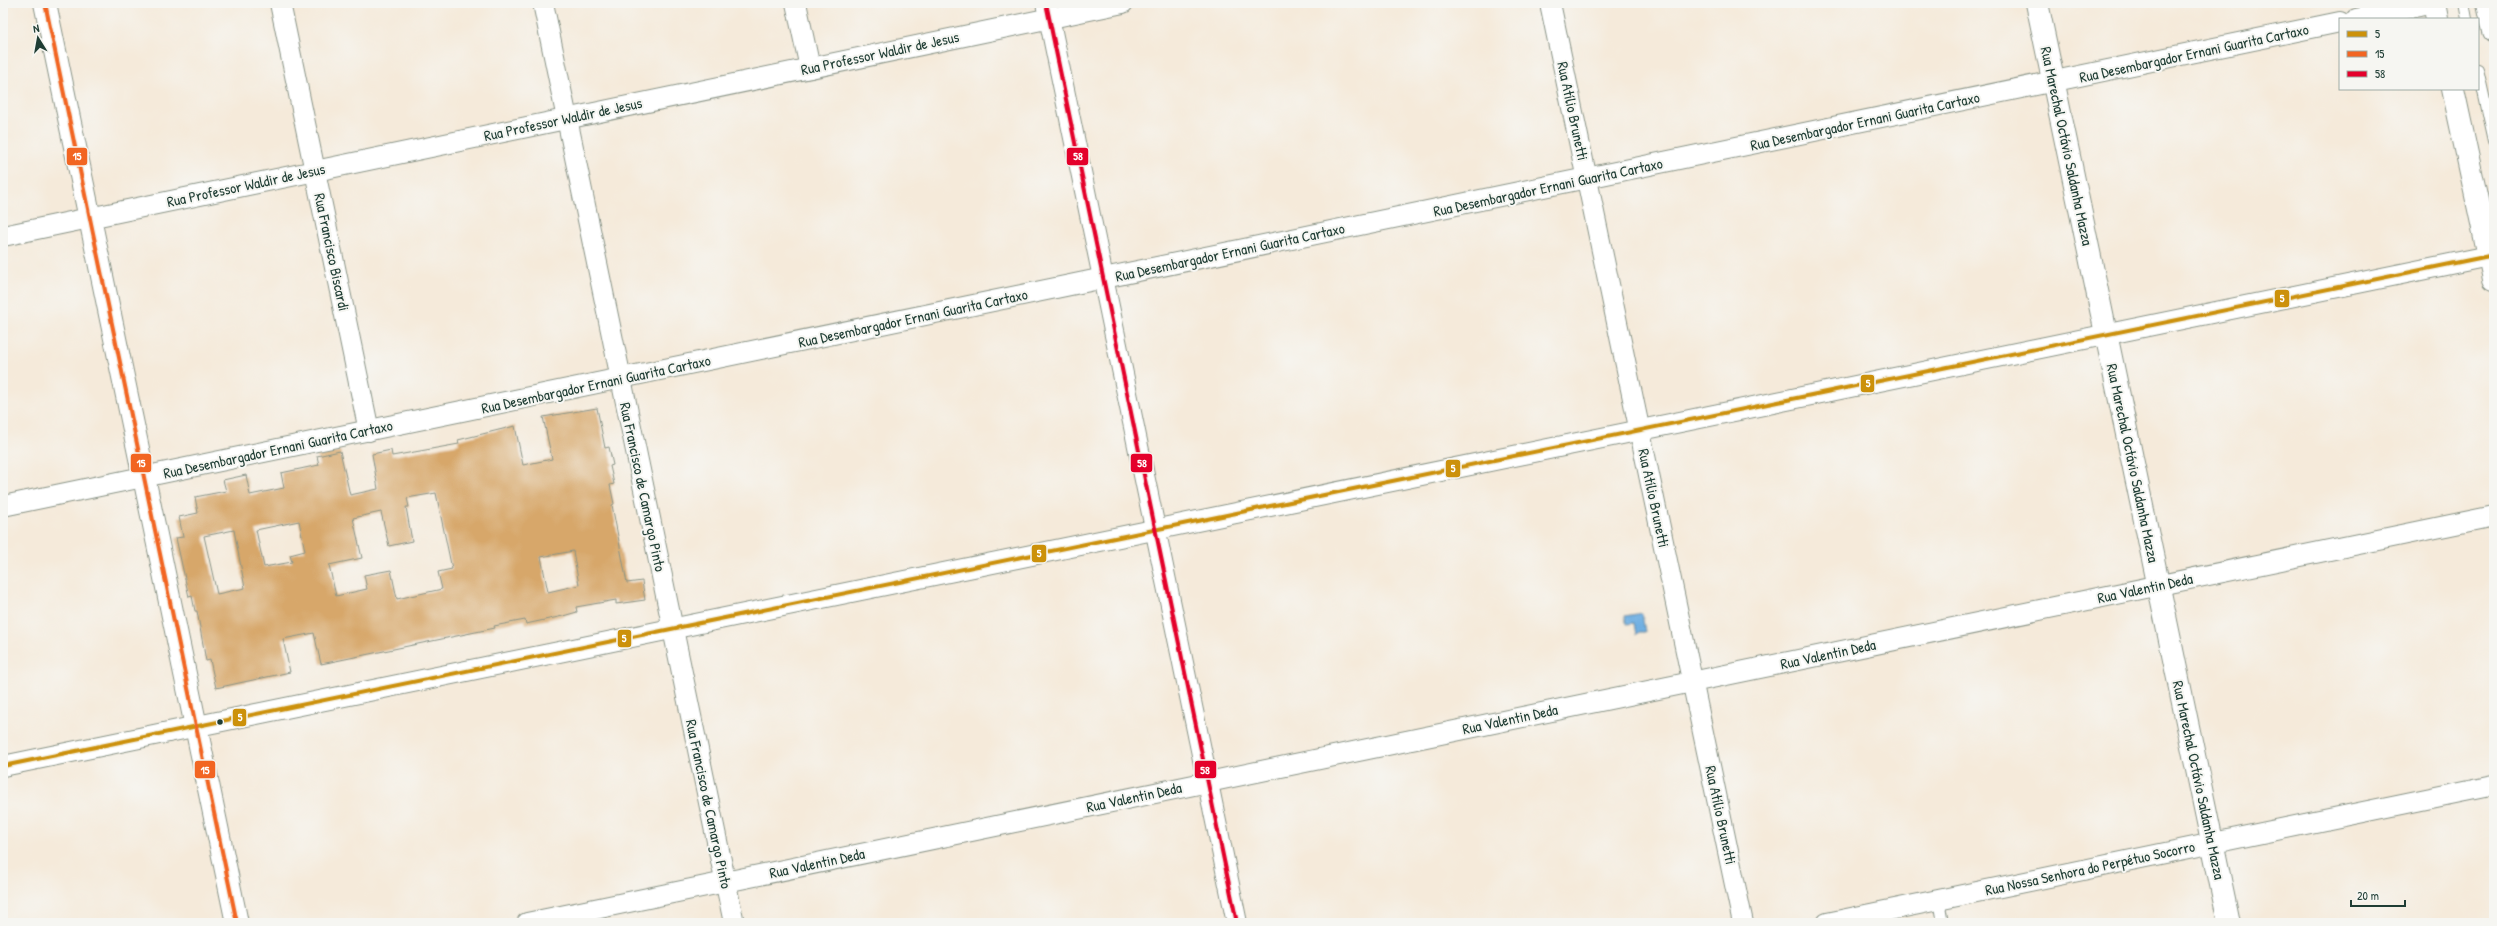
<svg xmlns="http://www.w3.org/2000/svg" width="2497" height="926" viewBox="0 0 2497 926" font-family="'Patrick Hand',sans-serif">
	<rect width="100%" height="100%" fill="#f6f6f2"/>
	<filter id="ink" filterUnits="userSpaceOnUse"><feTurbulence type="fractalNoise" baseFrequency=".025" numOctaves="2"/><feDisplacementMap in="SourceGraphic" scale="8" xChannelSelector="R" yChannelSelector="G"/><feConvolveMatrix kernelMatrix="1 2 1 2 8 2 1 2 1" color-interpolation-filters="sRGB"/></filter>
	<filter id="wash" filterUnits="userSpaceOnUse"><feTurbulence type="fractalNoise" baseFrequency=".012" numOctaves="4" result="noise"/><feDisplacementMap in="SourceGraphic" scale="16" xChannelSelector="R" yChannelSelector="G"/><feGaussianBlur stdDeviation="0.9" result="paint"/><feColorMatrix in="noise" values="0 0 0 0 0 0 0 0 0 0 0 0 0 0 0 0 0 1.4 0 .05"/><feComposite in="paint" operator="in"/></filter>
	<g filter="url(#wash)">
		<rect width="100%" height="100%" fill="#f5eada"/>
		<polygon fill="#6fafe2" stroke="#47768b" points="1642,613 1645,632 1639,632 1636,635 1634,623 1626,624 1625,616"/>
		<g id="blocks">
			<path fill="#d7a76a" fill-rule="evenodd" d="M597,408L605,448L609,447L613,465L610,466L614,484L610,485L614,504L612,505L627,583L642,581L645,600L616,604V600L576,607L577,612L563,616L526,624L525,620L494,626L495,628L321,664L314,633L283,639L290,672L216,688L210,660L206,661L197,611H195L192,596L189,597L176,538L183,537L179,517L198,513L195,497L226,491L223,480L246,475L250,495L284,488L281,473L319,465L317,456L340,451L350,495L378,489L372,454L391,450L392,456L459,444L458,440L515,426L523,465L552,459L543,417ZM436,493L452,569L438,572L442,589L397,599L391,570L364,575L367,589L336,596L329,565L362,558L353,518L381,512L389,546L412,541L406,507H409L407,498ZM299,521L305,551L290,555L292,562L264,567L256,530ZM234,530L245,588L217,594L204,536ZM573,551L579,585L548,592L541,557Z"/>
		</g>
	</g>
	<g filter="url(#ink)">
		<use href="#blocks" fill-opacity="0" stroke="#8a9487" stroke-width="1"/>
		<g fill="none" stroke-linecap="round" stroke-linejoin="round">
			<defs>
				<g id="lane">
					<polyline points="2464,3 2467,19"/>
					<polyline points="2478,69 2494,141"/>
					<polyline points="1939,900 1943,923"/>
				</g>
				<g id="street">
					<polyline points="280,3 369,431"/>
					<polyline points="543,3 734,923"/>
					<polyline points="796,3 810,68"/>
					<polyline points="1046,3 1237,923"/>
					<polyline points="1550,3 1743,923"/>
					<polyline points="2356,19 2434,3"/>
					<polyline points="3,236 1123,3"/>
					<polyline points="3,506 2340,22"/>
					<polyline points="3,766 2489,256"/>
					<polyline points="527,923 2494,516"/>
					<polyline points="1827,923 2494,785"/>
				</g>
				<g id="secondary">
					<polyline points="45,3 237,923"/>
					<polyline points="2434,3 2437,19"/>
					<polyline points="2488,3 2494,31"/>
					<polyline points="2453,89 2494,279"/>
				</g>
				<polyline id="primary" points="2037,3 2229,923"/>
			</defs>
			<use href="#lane" stroke="#8a9487" stroke-width="12"/>
			<use href="#street" stroke="#8a9487" stroke-width="22"/>
			<use href="#secondary" stroke="#8a9487" stroke-width="24"/>
			<use href="#primary" stroke="#8a9487" stroke-width="24"/>
			<polyline stroke="#8a9487" stroke-width="2.5" stroke-dasharray="1 3" stroke-linecap="butt" points="2492,299 2494,306"/>
			<use href="#lane" stroke="#fff" stroke-width="10"/>
			<use href="#street" stroke="#fff" stroke-width="20"/>
			<use href="#secondary" stroke="#fff" stroke-width="22"/>
			<use href="#primary" stroke="#fff" stroke-width="22"/>
			<defs>
				<polyline id="bus-1" points="3,766 2489,256"/>
				<polyline id="bus-2" points="45,3 237,923"/>
				<polyline id="bus-3" points="1046,3 1237,923"/>
			</defs>
			<use href="#bus-1" stroke="#f6f6f2" stroke-width="7"/>
			<use href="#bus-2" stroke="#f6f6f2" stroke-width="7"/>
			<use href="#bus-3" stroke="#f6f6f2" stroke-width="7"/>
			<use href="#bus-1" stroke="#cc910a" stroke-width="4"/>
			<use href="#bus-2" stroke="#f26522" stroke-width="4"/>
			<use href="#bus-3" stroke="#e4002b" stroke-width="4"/>
		</g>
	</g>
	<circle fill="#1f3d34" stroke="#f6f6f2" stroke-width="1.5" cx="220" cy="722" r="3.5"/>
	<g text-anchor="middle" dominant-baseline="central" stroke-width="4" stroke-linejoin="round" paint-order="stroke">
		<g font-size="15" fill="#1f3d34" stroke="#f6f6f2">
			<text transform="translate(880 53) rotate(-12)">Rua Professor Waldir de Jesus</text>
			<text transform="translate(2194 53) rotate(-12)">Rua Desembargador Ernani Guarita Cartaxo</text>
			<text transform="translate(1573 111) rotate(78)">Rua Atílio Brunetti</text>
			<text transform="translate(563 119) rotate(-12)">Rua Professor Waldir de Jesus</text>
			<text transform="translate(1865 121) rotate(-12)">Rua Desembargador Ernani Guarita Cartaxo</text>
			<text transform="translate(2067 146) rotate(78)">Rua Marechal Octávio Saldanha Mazza</text>
			<text transform="translate(246 185) rotate(-12)">Rua Professor Waldir de Jesus</text>
			<text transform="translate(1548 187) rotate(-12)">Rua Desembargador Ernani Guarita Cartaxo</text>
			<text transform="translate(332 252) rotate(78)">Rua Francisco Biscardi</text>
			<text transform="translate(1230 252) rotate(-12)">Rua Desembargador Ernani Guarita Cartaxo</text>
			<text transform="translate(913 318) rotate(-12)">Rua Desembargador Ernani Guarita Cartaxo</text>
			<text transform="translate(596 384) rotate(-12)">Rua Desembargador Ernani Guarita Cartaxo</text>
			<text transform="translate(278 449) rotate(-12)">Rua Desembargador Ernani Guarita Cartaxo</text>
			<text transform="translate(2133 463) rotate(78)">Rua Marechal Octávio Saldanha Mazza</text>
			<text transform="translate(643 487) rotate(78)">Rua Francisco de Camargo Pinto</text>
			<text transform="translate(1654 498) rotate(78)">Rua Atílio Brunetti</text>
			<text transform="translate(2145 588) rotate(-12)">Rua Valentin Deda</text>
			<text transform="translate(1828 654) rotate(-12)">Rua Valentin Deda</text>
			<text transform="translate(1510 719) rotate(-12)">Rua Valentin Deda</text>
			<text transform="translate(2199 780) rotate(78)">Rua Marechal Octávio Saldanha Mazza</text>
			<text transform="translate(1134 797) rotate(-12)">Rua Valentin Deda</text>
			<text transform="translate(709 804) rotate(78)">Rua Francisco de Camargo Pinto</text>
			<text transform="translate(1721 815) rotate(78)">Rua Atílio Brunetti</text>
			<text transform="translate(817 863) rotate(-12)">Rua Valentin Deda</text>
			<text transform="translate(2090 868) rotate(-12)">Rua Nossa Senhora do Perpétuo Socorro</text>
		</g>
	</g>
	<g stroke="#f6f6f2" stroke-width="1.5">
		<rect x="66" y="147" width="22" height="19" rx="4" fill="#f26522"/>
		<rect x="1066" y="147" width="23" height="19" rx="4" fill="#e4002b"/>
		<rect x="2274" y="289" width="16" height="19" rx="4" fill="#cc910a"/>
		<rect x="1860" y="374" width="15" height="19" rx="4" fill="#cc910a"/>
		<rect x="130" y="453" width="22" height="20" rx="4" fill="#f26522"/>
		<rect x="1130" y="453" width="23" height="20" rx="4" fill="#e4002b"/>
		<rect x="1445" y="459" width="16" height="19" rx="4" fill="#cc910a"/>
		<rect x="1031" y="544" width="16" height="19" rx="4" fill="#cc910a"/>
		<rect x="617" y="629" width="15" height="19" rx="4" fill="#cc910a"/>
		<rect x="232" y="708" width="15" height="19" rx="4" fill="#cc910a"/>
		<rect x="194" y="760" width="22" height="19" rx="4" fill="#f26522"/>
		<rect x="1194" y="760" width="23" height="19" rx="4" fill="#e4002b"/>
	</g>
	<g font-size="11" text-anchor="middle" font-weight="bold" fill="#fff">
		<text x="77" y="160">15</text>
		<text x="1078" y="160">58</text>
		<text x="2282" y="302">5</text>
		<text x="1868" y="387">5</text>
		<text x="141" y="467">15</text>
		<text x="1142" y="467">58</text>
		<text x="1453" y="472">5</text>
		<text x="1039" y="557">5</text>
		<text x="624" y="642">5</text>
		<text x="240" y="721">5</text>
		<text x="205" y="774">15</text>
		<text x="1205" y="774">58</text>
	</g>
	<rect width="2497" height="926" fill="none" stroke="#f6f6f2" stroke-width="16"/>
	<rect x="2339" y="18" width="140" height="72" fill="#f6f6f2" stroke="#a0aca6"/>
	<rect x="2347" y="31" width="20" height="6" fill="#cc910a" stroke="#a0aca6"/>
	<text x="2375" y="38" font-size="12" fill="#1f3d34">5</text>
	<rect x="2347" y="51" width="20" height="6" fill="#f26522" stroke="#a0aca6"/>
	<text x="2375" y="58" font-size="12" fill="#1f3d34">15</text>
	<rect x="2347" y="71" width="20" height="6" fill="#e4002b" stroke="#a0aca6"/>
	<text x="2375" y="78" font-size="12" fill="#1f3d34">58</text>
	<g transform="translate(38 38) rotate(349)" stroke="#f6f6f2" stroke-width="3" paint-order="stroke">
	<path d="M0-3L7 15L0 10L-7 15Z" fill="#1f3d34"/>
	<text y="-6" font-size="11" font-weight="bold" text-anchor="middle" fill="#1f3d34">N</text>
	</g>
	<path d="M2351 900v6h54v-6" fill="none" stroke="#1f3d34" stroke-width="2"/>
	<text x="2357" y="900" font-size="12" fill="#1f3d34" stroke="#f6f6f2" stroke-width="3" paint-order="stroke">20 m</text>
</svg>
